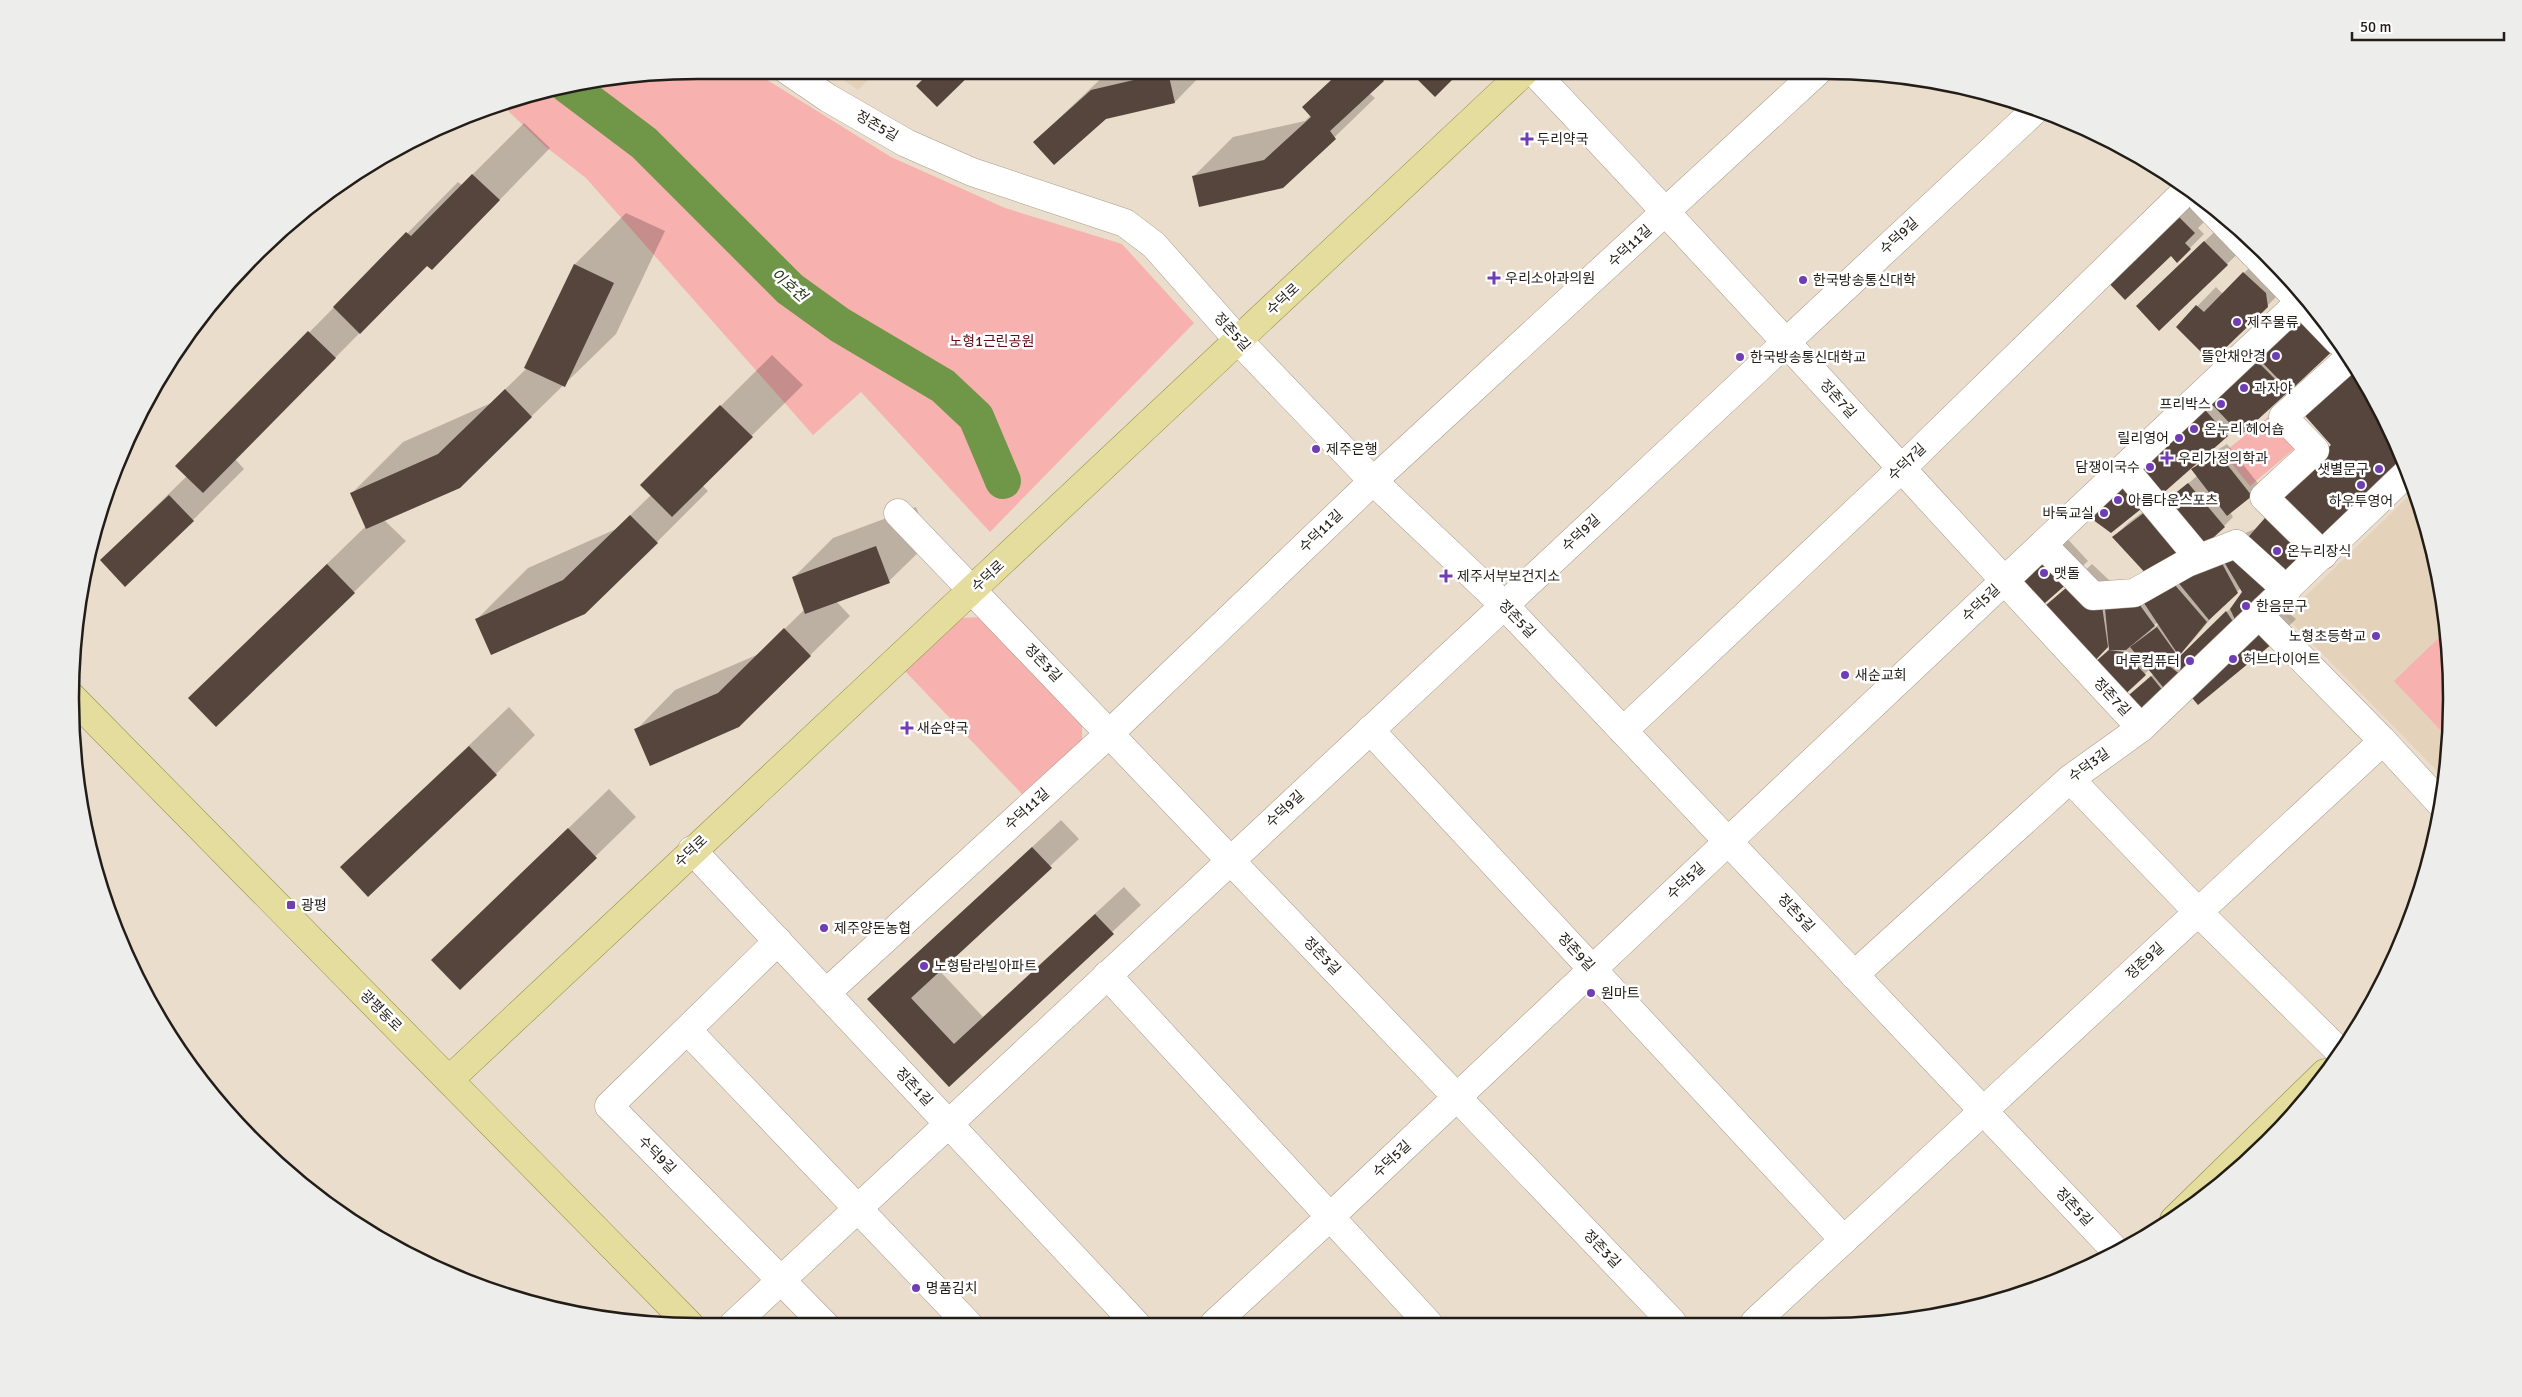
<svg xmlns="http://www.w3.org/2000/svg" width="2522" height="1397" viewBox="0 0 2522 1397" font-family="Signika,'Noto Sans KR',sans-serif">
	<rect width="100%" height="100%" fill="#eaddcb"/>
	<g fill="#e4d2ba">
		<polygon points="829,70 878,70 858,90"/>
		<polygon points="2414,491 2431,536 2451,657 2447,781 2285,616"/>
	</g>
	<g fill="#f7b1af">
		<polygon points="698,70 751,70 891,157 1005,208 1122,244 1194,323 990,532 861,392 813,435 586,178 546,147 500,103 576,82"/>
		<polygon points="2268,417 2295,448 2250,486 2223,453"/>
		<polygon points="981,617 1082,722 1082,741 1024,796 905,671 961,618"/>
		<polygon points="2446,631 2451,657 2448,738 2394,681"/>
	</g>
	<g fill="#0003" fill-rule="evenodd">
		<polygon points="1110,70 1205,71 1175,102 1105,118 1034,142"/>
		<polygon points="1340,71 1392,71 1369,93 1375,98 1283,187 1194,176 1233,137 1305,121 1311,115 1304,107"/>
		<polygon points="524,123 550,148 483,217 427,265 235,459 244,469 193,520 101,560 187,476 177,466 458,182 462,185"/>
		<polygon points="2189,198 2208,218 2198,228 2204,234 2177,261 2171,254 2125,298"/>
		<polygon points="626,213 665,231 616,334 459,487 384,520 406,541 354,592 189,698 366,526 352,493 403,442 491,403 527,368 575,264"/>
		<polygon points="2224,223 2246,246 2227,264 2156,287"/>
		<polygon points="2263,254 2286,287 2267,306 2177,327 2216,287 2223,294"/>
		<polygon points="2271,337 2289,390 2241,434 2235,427 2162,493 2087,514"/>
		<polygon points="772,355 803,385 702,485 708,491 657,542 477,619 528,568 616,529 651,495 641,485"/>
		<path d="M2352,365L2387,420L2404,464L2170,694L2133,692L2154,674L2150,669L2120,697L2090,668L2110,648V644L2090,664L2041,611L2092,564L2109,580L2119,581L2120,585L2255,529L2272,512L2294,477L2332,444ZM2241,588L2244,592L2237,602L2181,656L2183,660L2176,654L2178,652L2180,654L2193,640L2218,610ZM2158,622L2159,624L2151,630L2150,629Z"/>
		<polygon points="2227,444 2260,486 2230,512 2233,517 2224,526 2114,537 2128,523 2164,496 2168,501 2198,475 2193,469 2202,460"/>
		<polygon points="916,507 929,542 889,581 836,601 850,616 738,726 636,730 675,690 759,654 805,609 793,578 833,538"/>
		<polygon points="2062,533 2088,561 2037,608"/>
		<polygon points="2280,606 2296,619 2277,638 2185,688"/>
		<polygon points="509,707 535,735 496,774 342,867"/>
		<polygon points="609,789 636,817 460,988 432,960"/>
		<polygon points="1061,820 1079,839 939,970 983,1017 1124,887 1141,905 949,1085 869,999"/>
	</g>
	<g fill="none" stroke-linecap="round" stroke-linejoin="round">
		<polyline stroke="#709648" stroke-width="36" points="567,85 644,143 790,289 840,325 943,386 976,417 1003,481"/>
	</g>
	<g fill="#56453c">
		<polygon points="932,70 975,70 937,107 916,86"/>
		<polygon points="1341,71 1375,71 1384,81 1330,131 1336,139 1283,188 1199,207 1192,176 1264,160 1311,117 1302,107"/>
		<polygon points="1409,71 1458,71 1460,72 1435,97"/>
		<polygon points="1168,72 1175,103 1106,119 1054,165 1033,142 1091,90"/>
		<polygon points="472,174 500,200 432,270 427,266 360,334 333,307 406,232 411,236"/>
		<polygon points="2174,212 2195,233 2185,243 2191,249 2177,263 2171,256 2125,300 2104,278"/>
		<polygon points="2204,241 2228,265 2159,331 2136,306"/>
		<polygon points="574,264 614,283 565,387 524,368"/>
		<polygon points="2243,272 2266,293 2268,307 2211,362 2176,327 2196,305 2204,312"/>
		<polygon points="2300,308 2340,344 2290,391 2253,353"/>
		<polygon points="308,331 336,358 203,493 175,466"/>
		<polygon points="2251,355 2288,392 2241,435 2204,396"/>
		<polygon points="2351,368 2362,381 2387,420 2404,465 2323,547 2273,496 2331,445 2299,409"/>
		<polygon points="505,389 532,417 460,488 366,529 350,493 438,454"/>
		<polygon points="2200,404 2228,436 2161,495 2135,466"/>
		<polygon points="720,405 753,437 672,517 640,485"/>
		<polygon points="2218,453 2252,496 2227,516 2191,469"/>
		<polygon points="2123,475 2146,505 2111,533 2085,514"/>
		<polygon points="2188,483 2225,527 2204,546 2163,503"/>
		<polygon points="169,495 194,521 125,587 100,560"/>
		<polygon points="2149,509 2190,556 2149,577 2112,537"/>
		<polygon points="2271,511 2314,556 2287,586 2244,542"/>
		<polygon points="630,515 658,543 585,614 491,655 475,619 563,580"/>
		<polygon points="876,546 890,583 805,614 792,577"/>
		<polygon points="2236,548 2279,589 2240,630 2230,609 2242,592 2220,555"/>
		<polygon points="2043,551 2070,581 2037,610 2010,582"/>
		<polygon points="2218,556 2238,593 2209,620 2172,575"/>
		<polygon points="327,564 355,593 216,727 188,698"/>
		<polygon points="2168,577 2207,622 2179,656 2138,594"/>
		<polygon points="2073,582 2101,599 2108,647 2090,666 2039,611"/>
		<polygon points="2134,597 2155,626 2126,650 2109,650 2124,652 2146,675 2120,699 2088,668 2109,650 2104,598"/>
		<polygon points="2226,611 2238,629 2189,677 2173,663"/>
		<polygon points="2260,624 2278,639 2198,705 2184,688"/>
		<polygon points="2157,627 2177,655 2167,664 2187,680 2172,698 2130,647"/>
		<polygon points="784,628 811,656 739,727 650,766 634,729 718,693"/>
		<polygon points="2151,676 2168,697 2142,723 2122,701"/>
		<polygon points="469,746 497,775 368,897 340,867"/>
		<polygon points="568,828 597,858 460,990 431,960"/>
		<polygon points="1032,847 1052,868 911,998 954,1044 1095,914 1114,934 949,1087 867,999"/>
	</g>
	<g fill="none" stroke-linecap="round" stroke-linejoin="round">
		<defs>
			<g id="minor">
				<polyline points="787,70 828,98 906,143 972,172 1125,223 1154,245 1239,341 1373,481 1504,605 2116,1251"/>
				<path d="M1533,71C1739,287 1937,510 2141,728"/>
				<polyline points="2202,200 2338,341"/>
				<polyline points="2124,468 2199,558"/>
				<polyline points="898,513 1672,1322"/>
				<polyline points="2043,545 2093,596 2134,593 2187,563 2236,544 2287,590"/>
				<polyline points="2323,555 2264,497 2315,450 2283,417 2349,358"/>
				<polyline points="2260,616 2383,741 2441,804"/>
				<polyline points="1370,730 1844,1240"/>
				<polyline points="1623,731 1901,469 2187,190"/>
				<polyline points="2070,779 2198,912 2340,1052"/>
				<polyline points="692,850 1136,1324"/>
				<polyline points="778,941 609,1106 825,1325"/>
				<polyline points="1107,975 1428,1323"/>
				<polyline points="1854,975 2070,779 2141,728 2407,473"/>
				<polyline points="826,993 1110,733 1373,481 1818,71"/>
				<polyline points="687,1030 969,1325"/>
				<polyline points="1755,1322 2383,741"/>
				<polyline points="1214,1324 1330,1217 2305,297"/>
				<polyline points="733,1325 2034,111"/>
			</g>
			<g id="major">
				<polyline points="71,696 691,1326"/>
				<path d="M449,1080C806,742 1168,409 1525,71"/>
				<polyline points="2174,1220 2325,1073"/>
			</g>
		</defs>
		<use href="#minor" stroke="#a79b8a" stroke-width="29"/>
		<use href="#major" stroke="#948c45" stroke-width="29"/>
		<use href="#minor" stroke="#fff" stroke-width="28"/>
		<use href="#major" stroke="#e4dd9e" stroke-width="28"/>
	</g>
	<g fill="#703db5" stroke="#fff" stroke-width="2">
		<path d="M1524.5 131.5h5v5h5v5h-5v5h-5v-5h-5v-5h5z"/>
		<path d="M1491.5 270.5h5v5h5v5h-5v5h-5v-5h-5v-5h5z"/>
		<circle cx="1803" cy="280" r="5"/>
		<circle cx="2237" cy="322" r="5"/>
		<circle cx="2276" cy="356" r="5"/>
		<circle cx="1740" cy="357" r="5"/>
		<circle cx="2244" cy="388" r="5"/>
		<circle cx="2221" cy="404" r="5"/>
		<circle cx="2194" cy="429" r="5"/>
		<circle cx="2179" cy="438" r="5"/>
		<circle cx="1316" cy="449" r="5"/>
		<path d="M2164.5 450.5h5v5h5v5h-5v5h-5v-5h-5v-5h5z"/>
		<circle cx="2150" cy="467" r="5"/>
		<circle cx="2379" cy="469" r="5"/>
		<circle cx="2361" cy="485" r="5"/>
		<circle cx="2118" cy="500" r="5"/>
		<circle cx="2104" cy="513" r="5"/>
		<circle cx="2277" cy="551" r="5"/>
		<circle cx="2044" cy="573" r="5"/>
		<path d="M1443.5 568.5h5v5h5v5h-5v5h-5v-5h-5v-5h5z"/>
		<circle cx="2246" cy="606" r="5"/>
		<circle cx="2376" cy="636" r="5"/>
		<circle cx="2233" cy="659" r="5"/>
		<circle cx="2190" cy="661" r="5"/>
		<circle cx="1845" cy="675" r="5"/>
		<path d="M904.5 720.5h5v5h5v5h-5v5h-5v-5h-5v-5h5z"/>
		<rect x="286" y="900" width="10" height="10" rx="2.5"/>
		<circle cx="824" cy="928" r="5"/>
		<circle cx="924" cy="966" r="5"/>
		<circle cx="1591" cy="993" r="5"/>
		<circle cx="916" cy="1288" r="5"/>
	</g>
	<g text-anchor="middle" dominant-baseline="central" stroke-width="5" stroke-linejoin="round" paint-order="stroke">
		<g font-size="14" fill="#221e17" stroke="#fff">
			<text transform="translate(877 126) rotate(30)">정존5길</text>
			<text transform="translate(1899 236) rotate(-43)">수덕9길</text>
			<text transform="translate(1630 246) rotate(-43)">수덕11길</text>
			<text transform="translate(1283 299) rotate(-43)">수덕로</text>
			<text transform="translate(1232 332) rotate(48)">정존5길</text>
			<text transform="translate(1838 399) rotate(48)">정존7길</text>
			<text transform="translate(1907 462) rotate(-44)">수덕7길</text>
			<text transform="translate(1321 531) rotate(-44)">수덕11길</text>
			<text transform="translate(1581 533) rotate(-43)">수덕9길</text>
			<text transform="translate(988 576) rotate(-43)">수덕로</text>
			<text transform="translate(1981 603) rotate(-44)">수덕5길</text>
			<text transform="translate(1517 619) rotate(46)">정존5길</text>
			<text transform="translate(1043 663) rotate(46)">정존3길</text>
			<text transform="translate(2112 697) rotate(47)">정존7길</text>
			<text transform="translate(2089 765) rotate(-36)">수덕3길</text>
			<text transform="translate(1027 809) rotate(-42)">수덕11길</text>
			<text transform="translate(1285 809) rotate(-43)">수덕9길</text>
			<text transform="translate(691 851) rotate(-43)">수덕로</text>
			<text transform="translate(1686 881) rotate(-43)">수덕5길</text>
			<text transform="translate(1796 913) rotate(47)">정존5길</text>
			<text transform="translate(1576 952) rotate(47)">정존9길</text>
			<text transform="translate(1322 956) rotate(46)">정존3길</text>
			<text transform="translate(2145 961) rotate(-43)">정존9길</text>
			<text transform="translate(381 1011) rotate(45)">광평동로</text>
			<text transform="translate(914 1087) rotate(47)">정존1길</text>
			<text transform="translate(657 1155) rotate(45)">수덕9길</text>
			<text transform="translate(1392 1159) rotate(-43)">수덕5길</text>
			<text transform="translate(2074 1207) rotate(47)">정존5길</text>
			<text transform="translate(1602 1249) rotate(46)">정존3길</text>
		</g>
		<g font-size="14" fill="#221e17" stroke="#fff" text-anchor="start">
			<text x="1537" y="139">두리약국</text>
			<text x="1505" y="278">우리소아과의원</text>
			<text x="1813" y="280">한국방송통신대학</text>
			<text x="2247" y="322">제주물류</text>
			<text x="2266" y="356" text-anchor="end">뜰안채안경</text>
			<text x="1750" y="357">한국방송통신대학교</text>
			<text x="2254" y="388">과자야</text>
			<text x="2211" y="404" text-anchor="end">프리박스</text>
			<text x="2204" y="429">온누리 헤어숍</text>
			<text x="2169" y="438" text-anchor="end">릴리영어</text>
			<text x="1326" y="449">제주은행</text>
			<text x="2178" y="458">우리가정의학과</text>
			<text x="2140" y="467" text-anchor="end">담쟁이국수</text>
			<text x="2369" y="469" text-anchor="end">샛별문구</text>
			<text x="2128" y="500">아름다운스포츠</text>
			<text x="2361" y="501" text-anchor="middle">하우투영어</text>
			<text x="2094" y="513" text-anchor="end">바둑교실</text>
			<text x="2287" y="551">온누리장식</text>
			<text x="2054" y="573">맷돌</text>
			<text x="1457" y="576">제주서부보건지소</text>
			<text x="2256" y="606">한음문구</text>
			<text x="2366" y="636" text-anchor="end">노형초등학교</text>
			<text x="2243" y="659">허브다이어트</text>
			<text x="2180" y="661" text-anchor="end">머루컴퓨터</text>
			<text x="1855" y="675">새순교회</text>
			<text x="917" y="728">새순약국</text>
			<text x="301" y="905">광평</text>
			<text x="834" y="928">제주양돈농협</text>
			<text x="934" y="966">노형탐라빌아파트</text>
			<text x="1601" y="993">원마트</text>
			<text x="926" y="1288">명품김치</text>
		</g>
		<g font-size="14" fill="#620d17" stroke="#fff">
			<text x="992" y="341">노형1근린공원</text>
		</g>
		<g font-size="15" font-style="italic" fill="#243413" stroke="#fff">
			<text transform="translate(789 285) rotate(41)">이호천</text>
		</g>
	</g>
	<path d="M0 0H2522V1397H0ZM698 79H1824A619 619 0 0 1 2443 698V699A619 619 0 0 1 1824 1318H698A619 619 0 0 1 79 699V698A619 619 0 0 1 698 79Z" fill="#ededec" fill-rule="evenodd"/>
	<path fill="none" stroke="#221e17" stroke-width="2.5" d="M698 79H1824A619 619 0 0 1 2443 698V699A619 619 0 0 1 1824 1318H698A619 619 0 0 1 79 699V698A619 619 0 0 1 698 79Z"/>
	<path d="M2352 32v8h152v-8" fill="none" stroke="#221e17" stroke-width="2.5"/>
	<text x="2360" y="32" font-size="15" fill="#221e17" stroke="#ffffff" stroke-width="4" paint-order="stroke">50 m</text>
</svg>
